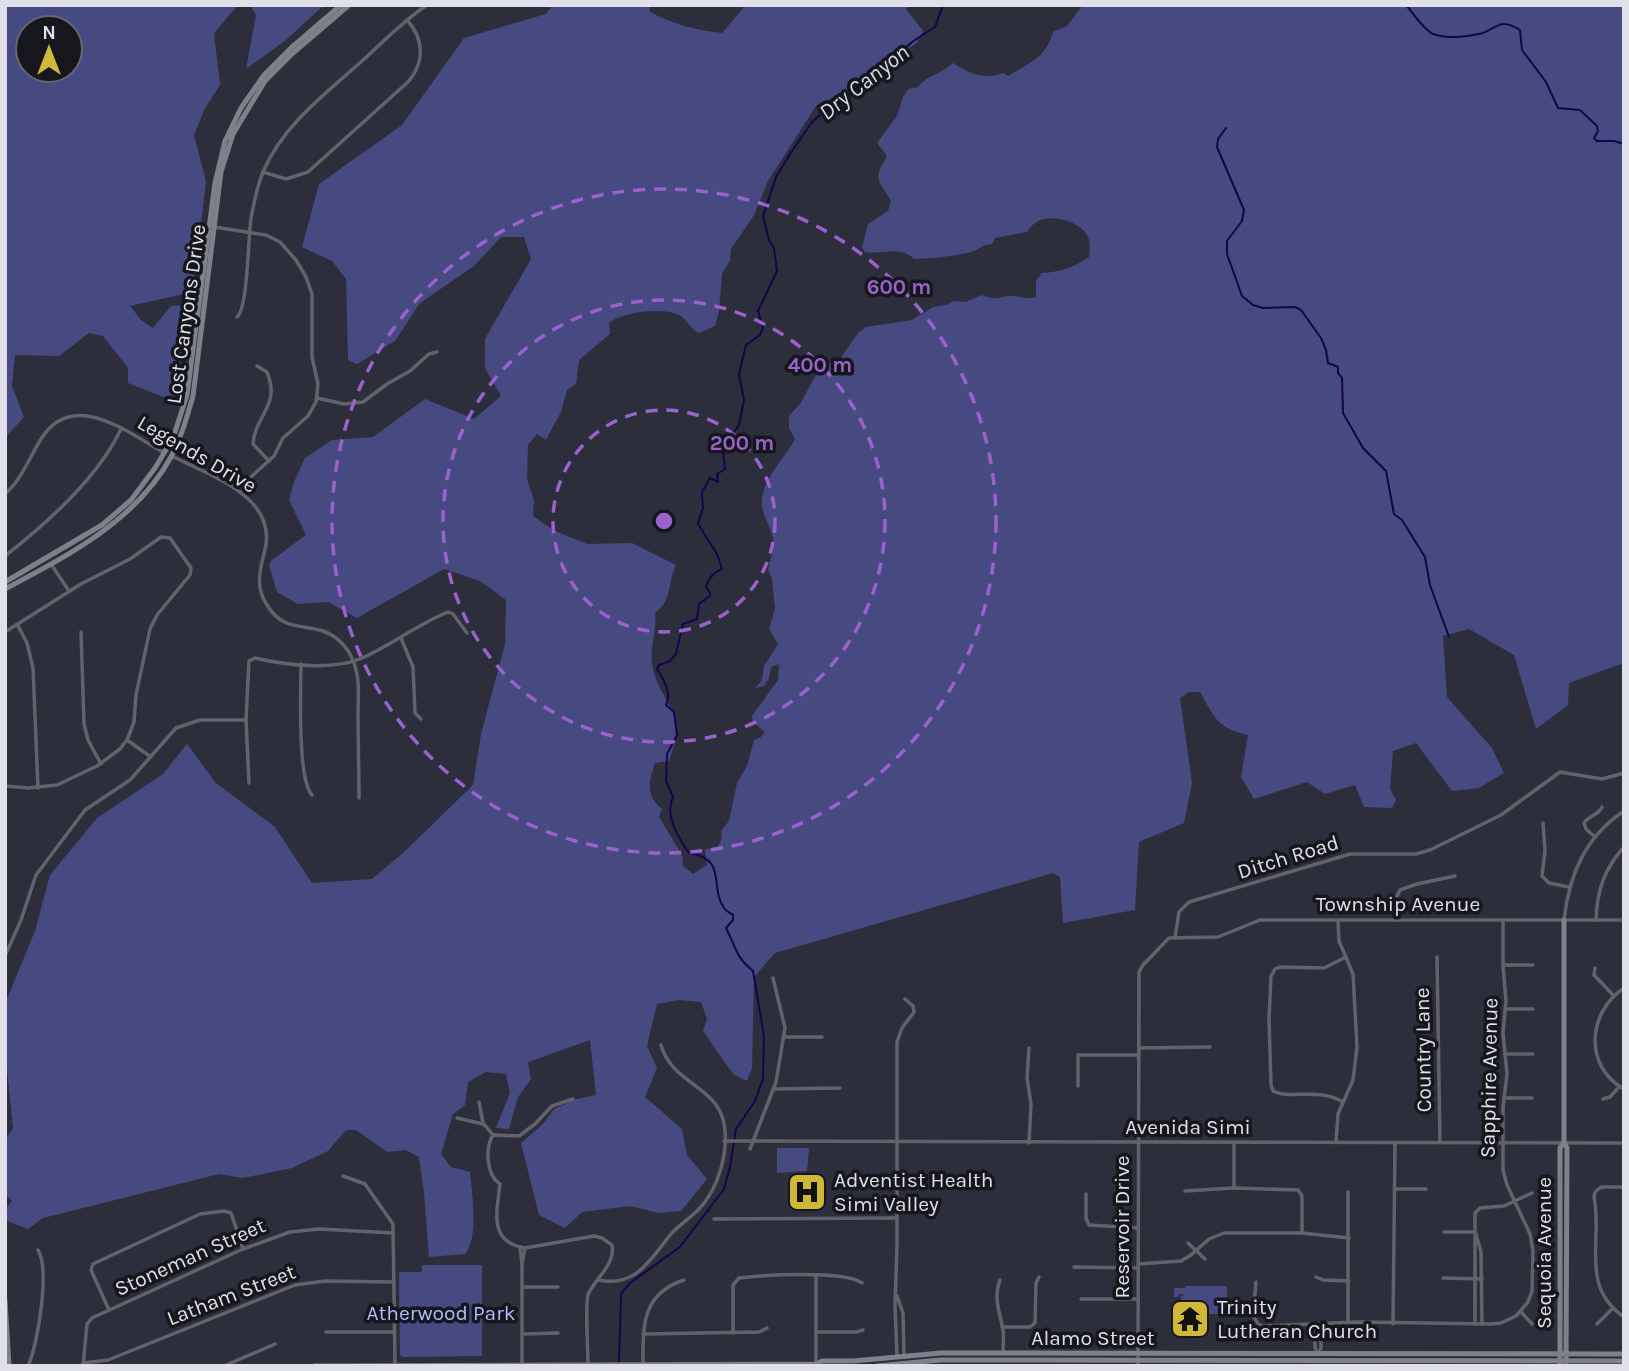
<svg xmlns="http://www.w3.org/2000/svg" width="1629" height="1371" viewBox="0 0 1629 1371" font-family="Karla,sans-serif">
	<rect width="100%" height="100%" fill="#2d2e3b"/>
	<g fill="#464a81" fill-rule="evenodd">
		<path d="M5,5H238L214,33L220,85L205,108L194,135L206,181L193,292L130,306L141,320L153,328L171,306L188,305L176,402L128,383V368L103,336L89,333L59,356L15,355L12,386L24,417L5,438ZM28,28H70V70H28Z"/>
		<polygon points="250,5 324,5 286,40 246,69 256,15"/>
		<path d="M553,5H649L650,12C673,24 696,30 722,33L746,5H909L906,9L923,31L917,43L852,88L816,106L768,181L754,215L731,249L730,261L722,273L719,311L715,326L699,333C690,329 688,320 679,315C663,307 622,312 609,323L610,334L579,360L576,384L567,390L561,412L546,440L537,434L528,445L527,479L534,500L533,516L553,530L587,544L632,543L676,565C667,583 673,600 655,613C657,630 650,646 652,663C655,686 668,698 675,718C680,731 673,748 669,761L655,763C649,781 645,796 662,809L659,817L682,855L683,866L693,874L707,865L705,849L717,848L722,838L721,831L729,821L737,783L747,766L754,740L761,737L765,732L753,722L752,716L778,680L779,664L771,667L769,678L764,686L755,688L762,680L764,666L778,644L769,629L775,609L772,578L768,570C770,559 775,549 773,538C769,520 757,512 764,490C768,475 787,454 795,439L789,428V416L800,404L816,375L830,363L840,359L858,333L866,327L912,320L933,307L946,305L954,301L966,302L982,295C999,302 997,296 1012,296C1021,296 1026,300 1036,297V281L1042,273C1060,272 1075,267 1089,257C1090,250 1091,241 1087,235C1078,220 1049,213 1035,223C1033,224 1028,230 1027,232L995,238L992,244C983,244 979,250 971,252C951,257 934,258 914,259C900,245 883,255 865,252L862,247L868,224L888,211L891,201C877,177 873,181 887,156L877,143L897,116L903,97L908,89L918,87C927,75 942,74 953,63C970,74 984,80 1003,73L1008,76C1028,64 1047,57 1053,32L1067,26L1083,5H1624V663L1569,683L1568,705L1536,729L1514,655L1469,629L1443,636L1447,697L1492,748L1504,773L1479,788L1452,791L1416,743L1393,751L1390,789L1396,800L1392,808L1364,807L1355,785L1325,794L1307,782L1254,799L1241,777L1248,735C1217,728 1215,718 1200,692H1189L1180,698L1192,783L1184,823L1139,842L1135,910L1063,923L1060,877L1053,873L775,953L754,977L752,1068L747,1081L733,1074L703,1031L707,1019L701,1002L679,1000L657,1004L647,1046L657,1068L645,1097L682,1129L687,1155L707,1179L681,1211L658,1213L630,1206L582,1212L565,1228L539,1215L521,1143L542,1125L554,1109L577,1099L596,1095L590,1040L528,1062L531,1079L518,1097L509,1129L496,1128L510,1093L506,1074L486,1072L468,1082L465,1105L453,1114L441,1154L451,1167L470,1172C472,1193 479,1238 465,1254L429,1257L424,1193L419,1157L405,1150L387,1152L356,1130H346L328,1151L292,1168L243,1178L219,1174L43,1218L28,1229L5,1220V1210L12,1201L5,1194V1140L13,1128L5,1051V1004L35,931L50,875L97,818L163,774L187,744L216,783L275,827L312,883L372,879L403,853L473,785L481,734L505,644L506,600L480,581L444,569L357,618L328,602L298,604L277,592L269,565L272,560L306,535L289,500L294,482L305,458L332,440L373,437L425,399L474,419L501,396L485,368V339L531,259L524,237H501L474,266L420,303L395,341L357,364L348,360L346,279L332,261L302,247L319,184L402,125L464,38L546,14Z"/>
		<polygon points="777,1148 809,1148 807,1171 777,1173"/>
		<polygon points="422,1265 482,1265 482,1356 403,1357 400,1355 399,1272 422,1272"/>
		<polygon points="1185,1286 1227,1286 1227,1314 1198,1314 1198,1308 1181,1307 1181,1296 1185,1294 1179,1294 1179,1297 1174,1297 1174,1288 1185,1288"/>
	</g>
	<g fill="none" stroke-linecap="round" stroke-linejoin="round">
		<g stroke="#14044f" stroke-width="2">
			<path d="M1406,5C1413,13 1423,29 1433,34C1446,39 1466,37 1479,34C1497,30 1498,16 1520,30L1522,50L1546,82L1558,108L1580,110L1597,126L1598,131L1594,138L1597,141H1614L1624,144"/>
			<polyline points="1226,128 1218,139 1217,147 1244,210 1242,221 1227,241 1227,254 1242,296 1253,305 1263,308 1295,307 1301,310 1321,338 1326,350 1328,363 1338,367 1338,373 1342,378 1343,413 1363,448 1386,471 1394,514 1402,520 1425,557 1430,585 1449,637"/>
			<path d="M619,1364L621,1294L630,1283L680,1247L724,1189L730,1167L736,1129L755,1101L763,1079L764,1036L753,971C734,955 737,949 726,928L733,920V915C730,913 726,911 724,908C709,886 728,859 689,853C679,839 664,815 673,797L666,781L667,754L677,735L674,712L666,705C672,693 664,680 657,669L659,665L670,661L676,654L683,624L697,619L699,604L710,596V593L706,586C709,578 714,572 722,569L717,554L698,524L703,508L702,492L710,478L718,482L717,474L725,469L723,448L739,425L744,400L739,374L746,345L760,335L763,328L758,311L777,271L774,248L769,240L763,216L776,177L790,154L812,122L831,105L875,76L912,42L935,27L943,5"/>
		</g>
		<g stroke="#62636a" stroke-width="3.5">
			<path d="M263,172L286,179L308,172L409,81C425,61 424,39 407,20"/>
			<polyline points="214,227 266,235 280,242 296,260 306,277 312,294 312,357 318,384 316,402 308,416 283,438 274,456 252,476 242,493"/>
			<path d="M237,317C248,308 248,238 251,218C254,202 257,186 263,172C283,125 325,94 362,61C383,42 403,21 427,5"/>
			<path d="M257,366L267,372C281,406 255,415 253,444L269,461"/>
			<polyline points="317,398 344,404 363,402 387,384 410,371 429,354 437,352"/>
			<path d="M172,456C210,476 281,497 264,554C259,572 256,589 267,605C282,630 300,624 323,631C340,637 352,652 356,670C360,683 358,699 358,712C358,741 359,770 359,798"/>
			<path d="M5,494C22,479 29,458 41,439C73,388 128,433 165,453"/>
			<path d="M5,556C46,524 99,476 121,429"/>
			<polyline points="51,564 69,591"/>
			<polyline points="17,624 27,643 33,668 38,788"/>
			<polyline points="5,632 81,584 130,559 161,537 170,538 191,568 190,575 157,615 150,629 136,695 134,722 127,740 120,749 97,766 57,785 28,788 5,786"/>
			<polyline points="81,632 84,724 88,740 101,764"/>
			<polyline points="401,638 413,667 415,713 421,719"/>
			<path d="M301,664C301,689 297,779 312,795"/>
			<polyline points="127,740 151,757"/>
			<path d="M249,783L246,720L249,661L255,658C285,665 334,671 362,658C392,645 418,624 448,612L453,614L467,633"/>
			<polyline points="1543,823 1545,851 1542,876 1549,883 1569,887"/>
			<path d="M1595,837L1586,829L1584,823C1589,815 1598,816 1602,807"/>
			<polyline points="1396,920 1396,898 1400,890 1417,884 1455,876"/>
			<path d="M1564,920C1569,875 1585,837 1624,811"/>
			<path d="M1596,920C1597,891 1604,869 1624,847"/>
			<polyline points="1175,938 1179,912 1189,902 1350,854 1416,854 1430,850 1501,815 1560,772 1602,779 1624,773"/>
			<polyline points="5,956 21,920 36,875 85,810 130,780 176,728 200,720 246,720"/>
			<polyline points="1437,957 1440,1142"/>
			<polyline points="1503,965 1533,965"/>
			<polyline points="1595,968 1594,975 1613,995"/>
			<path d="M1624,988C1588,1012 1583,1066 1624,1089"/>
			<polyline points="1506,1009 1533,1009"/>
			<polyline points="783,1037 822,1037"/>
			<polyline points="1029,1048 1027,1078 1031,1104 1029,1143"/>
			<polyline points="1139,1048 1210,1047"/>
			<polyline points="1505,1054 1533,1054"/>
			<polyline points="1078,1086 1078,1055 1139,1055"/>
			<polyline points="774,1089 840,1088"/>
			<polyline points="1504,1098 1532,1098"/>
			<polyline points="1603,1099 1610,1097 1619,1087"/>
			<path d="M479,1102L483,1123L493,1135C485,1148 486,1175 500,1184C497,1212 488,1242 525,1248L594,1236L602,1238L612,1245C616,1265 594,1279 588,1295C585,1303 588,1352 588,1364"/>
			<path d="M1343,1102C1318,1087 1290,1100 1273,1091L1271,1085L1269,1019L1271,976L1275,969L1280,967L1324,968L1346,957"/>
			<polyline points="457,1118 483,1124"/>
			<polyline points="493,1135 519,1136 535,1124 552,1106 573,1099"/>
			<polyline points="724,1141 1624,1143"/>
			<polyline points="1336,1142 1338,1114 1353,1080 1357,1047 1353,974 1339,941 1338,920"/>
			<polyline points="750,1149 776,1082 785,1028 773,978"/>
			<polyline points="343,1176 365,1184 393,1224 395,1364"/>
			<path d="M1624,1187H1601L1595,1192L1594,1197C1603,1240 1579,1286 1624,1317"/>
			<polyline points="1234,1188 1234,1143"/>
			<polyline points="1395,1189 1426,1189"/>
			<polyline points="1185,1191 1234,1188 1298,1190 1302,1196 1302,1233"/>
			<polyline points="1086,1194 1086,1218 1089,1225 1138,1228"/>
			<polyline points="714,1219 897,1218"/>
			<polyline points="1444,1232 1475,1232"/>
			<polyline points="1476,1234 1481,1252 1482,1324"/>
			<polyline points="1188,1243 1205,1259"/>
			<polyline points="520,1247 522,1264"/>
			<polyline points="1138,1264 1181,1261 1191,1255 1209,1239 1224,1233 1302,1233 1349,1238"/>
			<polyline points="1074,1267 1138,1268"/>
			<polyline points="1316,1277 1323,1280 1349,1281"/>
			<polyline points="1443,1278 1482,1279"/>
			<path d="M598,1280C637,1288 651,1258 671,1234C679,1225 690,1218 699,1209C719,1188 729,1151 724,1123C716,1085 672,1084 661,1045"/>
			<path d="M1000,1280C993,1298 1000,1313 1003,1330C1004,1338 1003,1346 1003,1353"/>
			<polyline points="1256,1282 1253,1315 1258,1324 1263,1326 1358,1322 1492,1324 1501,1323 1516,1316 1528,1302 1532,1291 1533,1251 1530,1234 1507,1185 1503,1170 1503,1108 1507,1074 1503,1033 1506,1001 1503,965 1503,921"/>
			<polyline points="523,1287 558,1287"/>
			<polyline points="897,1296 903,1313 904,1356"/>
			<polyline points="1081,1299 1138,1299"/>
			<polyline points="109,1310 91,1270 93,1264 200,1214 224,1211 231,1213 243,1249"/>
			<polyline points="1521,1312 1532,1324"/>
			<polyline points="1348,1323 1348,1192"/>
			<polyline points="1393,1324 1395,1143"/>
			<polyline points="1475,1324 1475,1213 1480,1208 1504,1206 1532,1193"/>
			<polyline points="1597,1324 1613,1308"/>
			<polyline points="1315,1325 1315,1348 1318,1354"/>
			<polyline points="1002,1327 1030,1327 1035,1323 1036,1283 1039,1277"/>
			<polyline points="326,1332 394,1332"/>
			<polyline points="816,1332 856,1332 863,1330"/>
			<path d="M733,1333V1285L739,1278C762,1275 844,1270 862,1283"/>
			<polyline points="523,1334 558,1333"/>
			<polyline points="643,1334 759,1332 767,1328"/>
			<polyline points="1318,1354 1321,1348 1321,1324"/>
			<polyline points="897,1356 895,1305 897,1245 897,1042 902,1028 914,1012 913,1006 905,999"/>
			<polyline points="83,1363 108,1360 295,1285 325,1281 394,1282"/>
			<polyline points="522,1364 522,1264 525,1248"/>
			<path d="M643,1364C643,1327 641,1294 684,1280"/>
			<polyline points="816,1364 816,1275"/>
			<path d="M28,1366C38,1345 50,1269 38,1250"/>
			<polyline points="83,1366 87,1324 92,1318 243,1249 290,1232 319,1229 393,1233"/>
			<polyline points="224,1366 275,1344"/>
			<polyline points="1138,1366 1139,972 1143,965 1169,938 1218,937 1260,920 1624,920"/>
		</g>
		<g stroke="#7e808a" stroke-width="5">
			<polyline points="5,582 102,525 131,500 155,468 173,438 187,395 215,183 225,141 241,108 264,75 291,48 341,5"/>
			<path d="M5,589C67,556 136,521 171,457C181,438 187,417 193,396L221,172L233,134L265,81L293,53L349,5"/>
			<polyline points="1564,920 1564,1142 1567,1148 1566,1366"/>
			<polyline points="5,1300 9,1366"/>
			<polyline points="314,1366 816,1364 822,1361 853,1361 941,1353 1624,1354"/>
			<polyline points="877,1366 940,1360 1624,1361"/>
			<polyline points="1560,1366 1560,1148 1564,1142"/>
		</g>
	</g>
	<g fill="none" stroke="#9962cc" stroke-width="3.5" stroke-dasharray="12 9">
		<circle cx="664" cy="521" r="111"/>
		<circle cx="664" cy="521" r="221"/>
		<circle cx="664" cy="521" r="332"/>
	</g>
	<defs>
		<symbol id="hospital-square" viewBox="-11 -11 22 22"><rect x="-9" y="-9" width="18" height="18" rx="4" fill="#cfb837" stroke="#16171d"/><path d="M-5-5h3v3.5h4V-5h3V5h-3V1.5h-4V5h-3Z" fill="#111"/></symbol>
		<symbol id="temple-square" viewBox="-11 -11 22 22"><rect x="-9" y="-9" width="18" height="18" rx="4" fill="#cfb837" stroke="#16171d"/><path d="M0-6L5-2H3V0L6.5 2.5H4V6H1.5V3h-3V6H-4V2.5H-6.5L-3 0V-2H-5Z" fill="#111"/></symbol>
	</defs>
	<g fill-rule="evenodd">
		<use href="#hospital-square" x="785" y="1170" width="44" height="44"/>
		<use href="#temple-square" x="1168" y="1297" width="44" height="44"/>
	</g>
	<g text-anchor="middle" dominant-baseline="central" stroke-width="7" stroke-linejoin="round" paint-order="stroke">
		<g font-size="21" fill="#dfe0e9" stroke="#16171d">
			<text transform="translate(186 314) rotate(-82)">Lost Canyons Drive</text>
			<text transform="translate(197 454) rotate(30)">Legends Drive</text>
			<text transform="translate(1288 857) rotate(-17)">Ditch Road</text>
			<text x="1398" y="904">Township Avenue</text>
			<text transform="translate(1423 1050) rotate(-91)">Country Lane</text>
			<text transform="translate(1489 1078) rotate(-89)">Sapphire Avenue</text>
			<text x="1188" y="1127">Avenida Simi</text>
			<text transform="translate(1122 1227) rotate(-90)">Reservoir Drive</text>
			<text transform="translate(1544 1253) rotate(-90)">Sequoia Avenue</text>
			<text transform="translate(190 1257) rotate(-24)">Stoneman Street</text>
			<text transform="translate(231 1295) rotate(-21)">Latham Street</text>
			<text x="1093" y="1338">Alamo Street</text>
		</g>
		<g font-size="21" fill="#dfe0e9" stroke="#16171d" text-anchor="start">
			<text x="834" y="1180">Adventist Health<tspan x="834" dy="24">Simi Valley</tspan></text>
			<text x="1217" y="1307">Trinity<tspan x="1217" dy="24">Lutheran Church</tspan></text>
		</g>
		<g font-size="21" fill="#b3bbfc" stroke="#16171d">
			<text x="441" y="1313">Atherwood Park</text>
		</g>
		<g font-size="23" font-style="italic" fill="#d5d8ee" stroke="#16171d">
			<text transform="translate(864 82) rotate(-38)">Dry Canyon</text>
		</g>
	</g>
	<circle cx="664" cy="521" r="10" fill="#9962cc" stroke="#16171d" stroke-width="3.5"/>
	<g font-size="21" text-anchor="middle" font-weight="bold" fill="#9962cc" stroke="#16171d" stroke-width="7" stroke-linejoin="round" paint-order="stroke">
		<text x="899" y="294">600 m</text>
		<text x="820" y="372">400 m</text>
		<text x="742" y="450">200 m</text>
	</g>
	<rect width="1629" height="1371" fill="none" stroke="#dfe0e9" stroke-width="14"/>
	<g transform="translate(49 49)"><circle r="33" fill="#16171d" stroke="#66676f" stroke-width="2"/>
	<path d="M0-5L12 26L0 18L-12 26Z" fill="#cfb837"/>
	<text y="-10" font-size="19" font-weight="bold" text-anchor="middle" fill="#dfe0e9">N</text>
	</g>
</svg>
